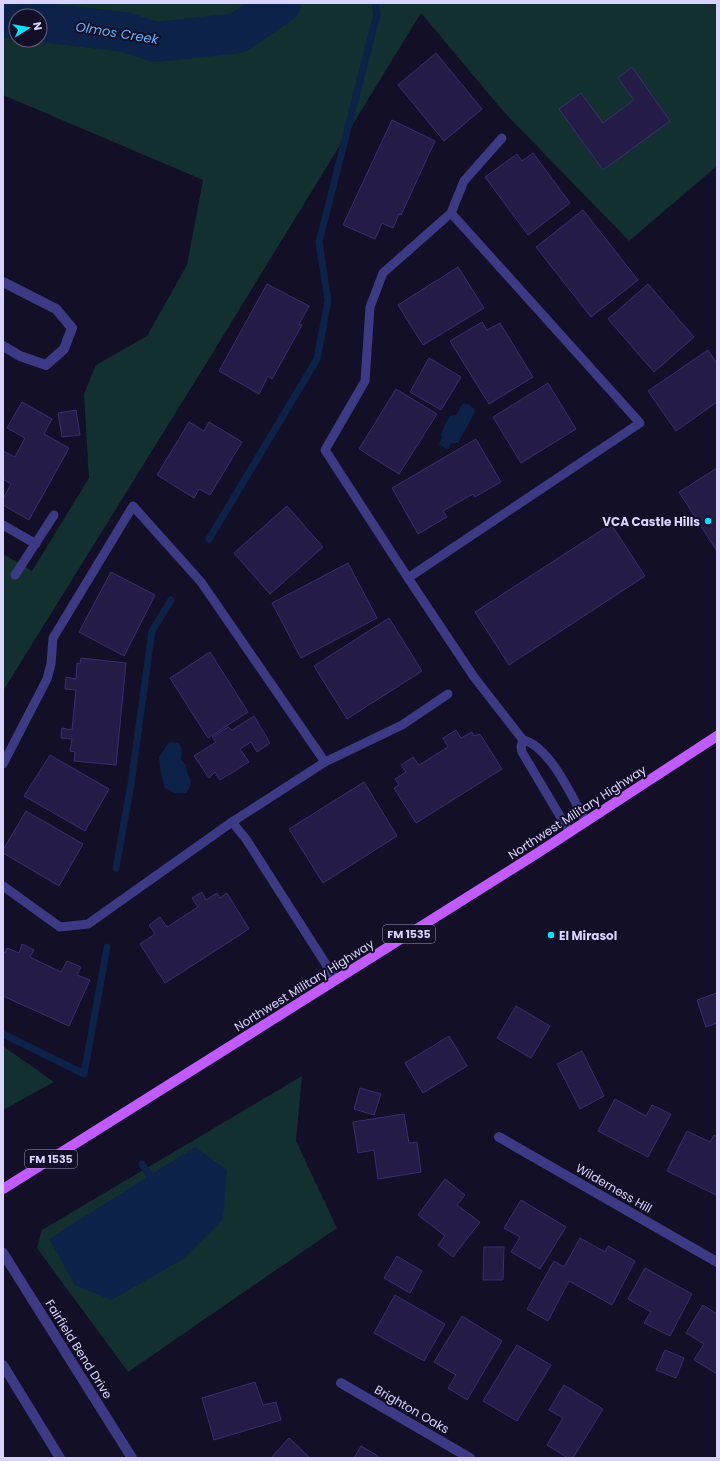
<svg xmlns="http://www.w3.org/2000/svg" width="720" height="1461" viewBox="0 0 720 1461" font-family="Poppins,sans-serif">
	<rect width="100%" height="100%" fill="#130f26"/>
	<g fill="#12302f" fill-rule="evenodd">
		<path d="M3,3H717V166L629,241L503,111L421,13L204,367L3,691V554L32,571L89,478L84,394L96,365L147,336L187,265L203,180L3,95ZM16,16H40V40H16Z"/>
		<polygon points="3,1046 54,1082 3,1110"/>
		<polygon points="302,1076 296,1141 337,1228 128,1372 37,1248 42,1230"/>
	</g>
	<g fill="#0c2248">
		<polygon points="463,403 470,405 475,410 474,414 458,443 451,443 448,450 439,444 442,438 441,434 449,416 456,415"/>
		<path d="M169,742L179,743L182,750L181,759L186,765C186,779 197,778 186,793H174L165,788L161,774L159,757Z"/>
		<polygon points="195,1147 227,1170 223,1219 185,1258 111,1300 75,1285 49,1239"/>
	</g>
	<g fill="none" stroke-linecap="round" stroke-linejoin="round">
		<g stroke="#0c2248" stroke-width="7">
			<polyline points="209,539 317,359 328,301 319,242 377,14 375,3"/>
			<polyline points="116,868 131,784 152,631 171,600"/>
			<polyline points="3,1034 84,1074 107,947"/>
			<polyline points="142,1164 155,1184"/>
		</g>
		<g stroke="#0c2248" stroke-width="40">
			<polyline points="3,17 16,19"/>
			<polyline points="40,22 124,32 156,42 238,33 281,3"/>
		</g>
	</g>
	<g fill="#241b47" stroke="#3b2d73">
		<polygon points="436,53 482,109 444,141 398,85"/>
		<polygon points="632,67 670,121 603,170 559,109 581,93 603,123 634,100 618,78"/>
		<polygon points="392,120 435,141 401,215 399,214 393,228 382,223 375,239 343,225"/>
		<polygon points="533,153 570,203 528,235 485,177 517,154 522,161"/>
		<polygon points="583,210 638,280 591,317 536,247"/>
		<polygon points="458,267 484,308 423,345 398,305"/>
		<polygon points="267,284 309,306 299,324 302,325 272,379 268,376 259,394 219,371"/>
		<polygon points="648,284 694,337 654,372 608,319"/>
		<polygon points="482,322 487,330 500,323 533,377 489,404 450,341"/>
		<polygon points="708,350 717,364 717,402 676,431 648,391"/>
		<polygon points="429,358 461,377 441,410 410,392"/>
		<polygon points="548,383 576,429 521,463 493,417"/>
		<polygon points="396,389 437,414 399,474 359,449"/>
		<polygon points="22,402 52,419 44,434 69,448 29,520 3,505 3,499 11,484 3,479 3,451 15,457 25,438 7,428"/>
		<polygon points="76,410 80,435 62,437 58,413"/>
		<polygon points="189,422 204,431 209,422 242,442 210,495 199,489 194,498 157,475"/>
		<polygon points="476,439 501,482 475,497 473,494 443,511 447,517 418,534 392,488"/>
		<polygon points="717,468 717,551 679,492"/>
		<polygon points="287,506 323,547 270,594 234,553"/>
		<polygon points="611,524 645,576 509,665 475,612"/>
		<polygon points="348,563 377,618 301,658 272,603"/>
		<polygon points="111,572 155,595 124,656 79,632"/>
		<polygon points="389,618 422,671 347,719 314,666"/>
		<polygon points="210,652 248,712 208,738 170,678"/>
		<polygon points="81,658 126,663 116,765 74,761 75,752 70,751 72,739 61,738 62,728 72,730 76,690 65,689 66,677 76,679 77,663 80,664"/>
		<polygon points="254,716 270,743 257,752 251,742 240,749 249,762 220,780 215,772 209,778 194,756 216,742 212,737 228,727 232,730"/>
		<polygon points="456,730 461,738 472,732 474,736 480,734 502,769 416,823 394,788 399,785 395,779 406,772 401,765 413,757 419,765 448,747 443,738"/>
		<polygon points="50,755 109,789 85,831 24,796"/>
		<polygon points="364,782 397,836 323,883 289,829"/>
		<polygon points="26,811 83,844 59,886 3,853 3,850"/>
		<polygon points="202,892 206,900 217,893 220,898 227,893 249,929 165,983 140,944 155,934 149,925 160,917 167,927 198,907 192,898"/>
		<polygon points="22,944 34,950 30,957 61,972 67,961 81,967 77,975 90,980 69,1026 3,996 3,952 5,953 7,948 19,953"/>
		<polygon points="717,993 717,1023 706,1027 697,1000"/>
		<polygon points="516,1006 550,1026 531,1058 497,1038"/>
		<polygon points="449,1036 467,1066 423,1093 405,1063"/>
		<polygon points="582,1051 604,1096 580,1109 557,1064"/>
		<polygon points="360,1088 381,1094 374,1115 354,1109"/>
		<polygon points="615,1099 646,1116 652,1105 671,1114 648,1157 598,1131"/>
		<polygon points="404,1114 409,1143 417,1142 421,1172 378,1179 374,1150 358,1153 353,1122"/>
		<polygon points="687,1131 710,1142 714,1135 717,1137 717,1192 716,1195 667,1171"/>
		<polygon points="445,1179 465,1195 457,1205 480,1222 453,1257 438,1245 445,1236 418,1215"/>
		<polygon points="521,1200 566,1227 540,1269 511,1252 520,1237 504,1228"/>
		<polygon points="580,1238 605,1252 608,1246 635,1261 612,1305 569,1281 548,1321 527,1309 554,1261 564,1267"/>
		<polygon points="484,1247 504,1247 503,1280 483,1280"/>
		<polygon points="397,1256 422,1271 410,1293 384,1278"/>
		<polygon points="645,1268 692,1294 670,1336 644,1323 651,1312 628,1299"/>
		<polygon points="395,1295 445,1324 424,1361 374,1333"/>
		<polygon points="703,1305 717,1314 717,1374 694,1360 704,1344 686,1333"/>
		<polygon points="462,1316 502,1341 467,1400 448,1388 456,1375 434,1362"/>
		<polygon points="517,1345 551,1365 517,1421 483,1401"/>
		<polygon points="665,1350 684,1358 676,1378 656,1370"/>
		<polygon points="255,1382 263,1405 276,1402 281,1420 214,1440 202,1398"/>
		<polygon points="564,1385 603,1409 573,1458 568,1458 547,1445 563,1418 549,1410"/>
		<polygon points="289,1438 310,1458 271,1458"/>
		<polygon points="361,1446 378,1456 377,1458 354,1458"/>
	</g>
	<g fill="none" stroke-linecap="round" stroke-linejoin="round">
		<g stroke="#3d3a85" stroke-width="9">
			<polyline points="451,213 464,181 502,138"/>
			<polyline points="3,525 36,544"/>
			<polyline points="15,575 54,515"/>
			<path d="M408,578L325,450L365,381L370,307L383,273L451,213L640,423L408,578L474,677L523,740C550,746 573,799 586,822"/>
			<polyline points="523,740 521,747 522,752 570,833"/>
			<polyline points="3,764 47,679 51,664 53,638 133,506 201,582 325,762 402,725 448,694"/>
			<polyline points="232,822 325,762"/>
			<polyline points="3,886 60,927 88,924 232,822 246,839 336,980"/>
		</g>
		<g stroke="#3d3a85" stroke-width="10">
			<polyline points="3,282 56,309 72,328 64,349 46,365 20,356 3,346"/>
			<polyline points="499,1137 717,1262"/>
			<polyline points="3,1253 132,1458"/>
			<polyline points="3,1365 60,1458"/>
			<polyline points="341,1383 470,1458"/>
		</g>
		<polyline stroke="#c25bff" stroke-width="10" points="3,1189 536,854 717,736"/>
	</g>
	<g fill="#00e5ff" stroke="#130f26" stroke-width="1.5">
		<circle cx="708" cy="521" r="4"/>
		<circle cx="551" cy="935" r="4"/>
	</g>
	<g text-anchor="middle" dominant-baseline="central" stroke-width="4" stroke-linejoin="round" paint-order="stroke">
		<g fill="#130f26" stroke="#9e99be" stroke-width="1">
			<rect x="383" y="925" width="52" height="18" rx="3"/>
			<rect x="25" y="1150" width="52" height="18" rx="3"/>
		</g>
		<g font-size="11" font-weight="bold" fill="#d9d4ff">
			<text x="409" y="934">FM 1535</text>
			<text x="51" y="1159">FM 1535</text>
		</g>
		<g font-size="12" font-weight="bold" fill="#d9d4ff" stroke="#130f26" text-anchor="end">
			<text x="700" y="521">VCA Castle Hills</text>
			<text x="559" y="935" text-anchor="start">El Mirasol</text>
		</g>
		<g font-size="12" fill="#d9d4ff" stroke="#130f26">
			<text transform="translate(577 812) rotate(-33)">Northwest Military Highway</text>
			<text transform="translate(304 985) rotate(-32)">Northwest Military Highway</text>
			<text transform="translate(614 1188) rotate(30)">Wilderness Hill</text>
			<text transform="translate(79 1349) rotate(58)">Fairfield Bend Drive</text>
			<text transform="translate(412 1409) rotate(30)">Brighton Oaks</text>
		</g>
		<g font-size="13" font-style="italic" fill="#62b6ff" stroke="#130f26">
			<text transform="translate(117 33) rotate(9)">Olmos Creek</text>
		</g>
	</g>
	<rect width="720" height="1461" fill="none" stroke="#d9d4ff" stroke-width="8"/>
	<g transform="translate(28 28) rotate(79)"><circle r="19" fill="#130f26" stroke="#625e7d"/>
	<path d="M0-3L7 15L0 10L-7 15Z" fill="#00e5ff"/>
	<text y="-6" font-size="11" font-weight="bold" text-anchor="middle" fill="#d9d4ff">N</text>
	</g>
</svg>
